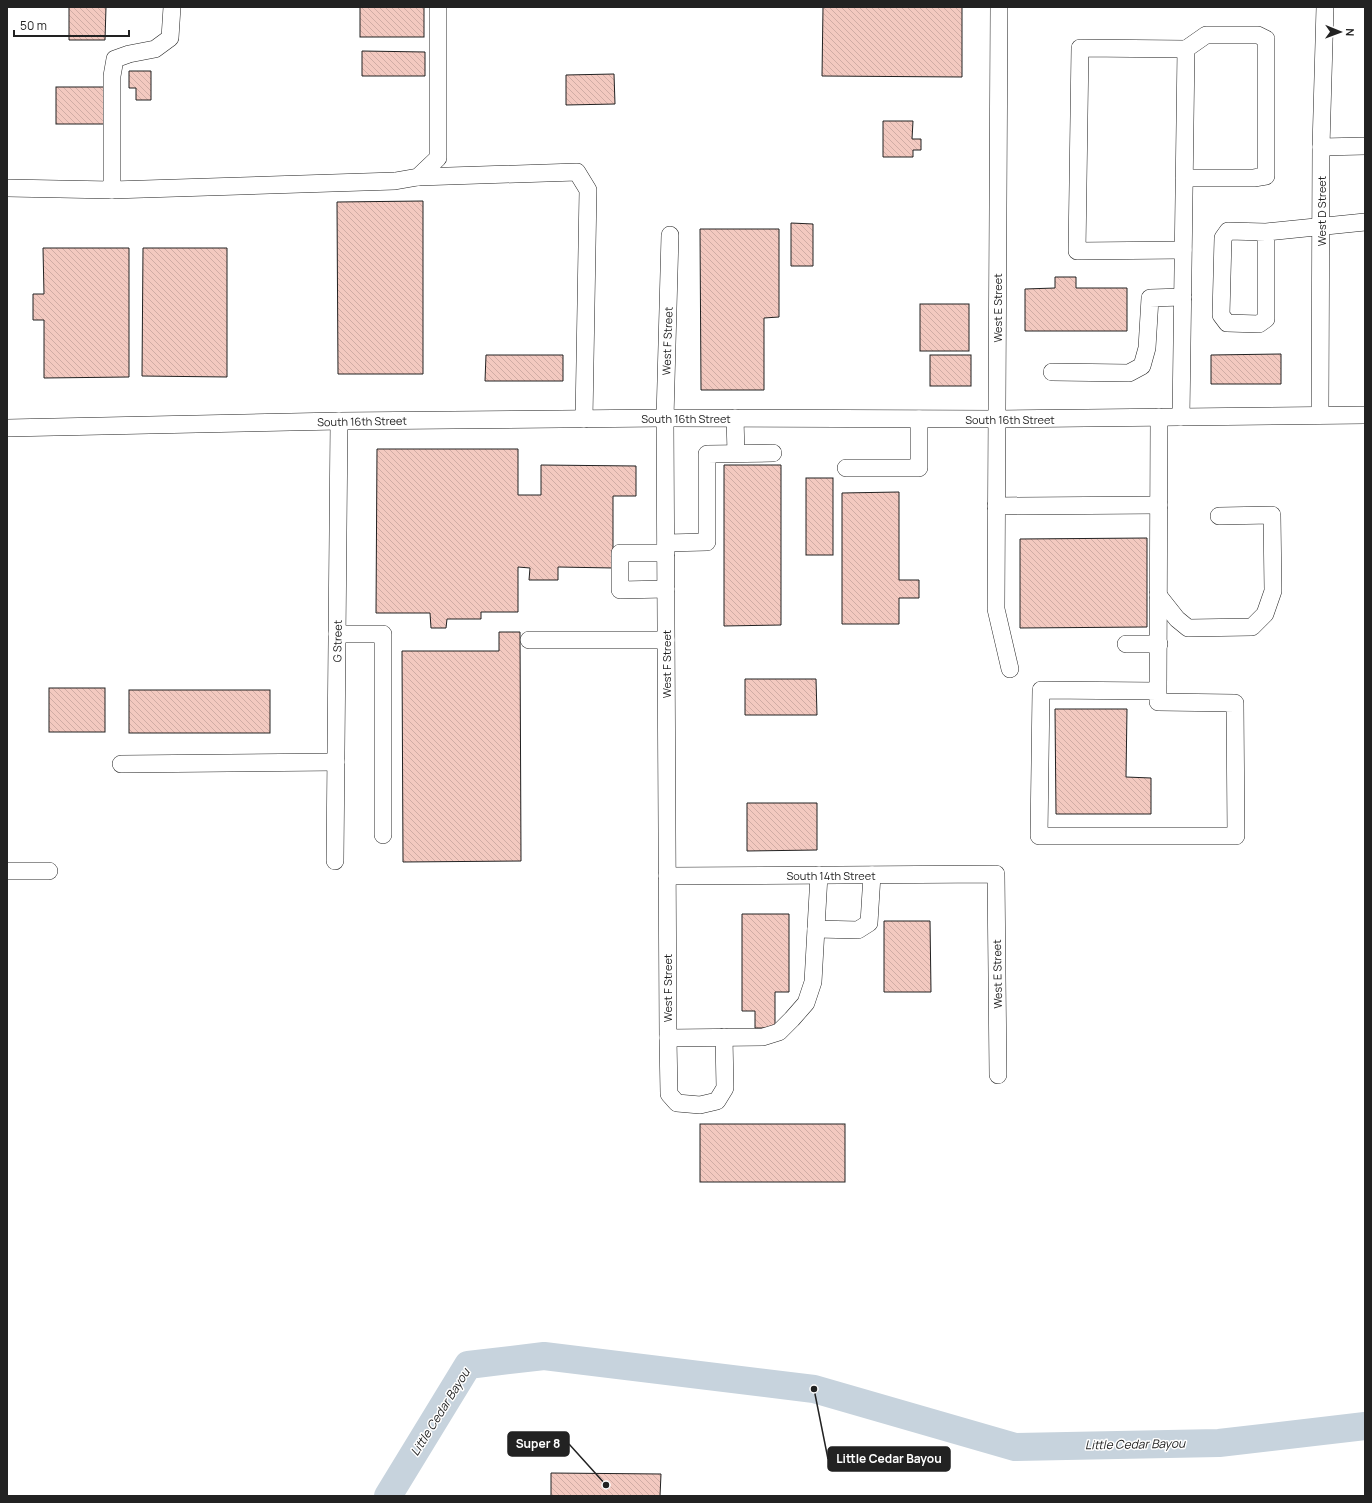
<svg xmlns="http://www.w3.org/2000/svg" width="1372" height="1503" viewBox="0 0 1372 1503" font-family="Manrope,sans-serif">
	<defs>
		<pattern id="building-back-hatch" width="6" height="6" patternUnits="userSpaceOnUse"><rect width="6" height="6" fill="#f3c9c0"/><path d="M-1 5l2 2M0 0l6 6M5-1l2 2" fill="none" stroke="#d0aca5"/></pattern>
	</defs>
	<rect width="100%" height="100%" fill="#fff"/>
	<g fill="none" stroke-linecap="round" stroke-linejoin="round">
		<polyline stroke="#c7d3dd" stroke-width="28" points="388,1496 468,1365 544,1356 814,1389 1015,1447 1219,1443 1365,1426"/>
	</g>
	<g fill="url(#building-back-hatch)" stroke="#222">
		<polygon points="69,7 106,7 105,40 69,40"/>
		<rect x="360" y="7" width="64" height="30"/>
		<polygon points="823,7 962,7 962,77 822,76"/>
		<polygon points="362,51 425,52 425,76 362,76"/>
		<polygon points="129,71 151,71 151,100 136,100 136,88 129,88"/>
		<polygon points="614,74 615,104 566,105 566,75"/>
		<rect x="56" y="87" width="49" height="37"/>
		<polygon points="883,121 913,121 912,139 921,139 921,150 913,150 913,157 883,157"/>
		<polygon points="423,201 423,374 338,374 337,202"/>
		<polygon points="791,223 813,224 813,266 791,266"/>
		<polygon points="700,229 779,229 779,317 764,318 764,390 701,390"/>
		<polygon points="43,248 129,248 129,377 44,378 44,320 33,320 33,294 44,294"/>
		<polygon points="143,248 227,248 227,377 142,376"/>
		<polygon points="1055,277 1076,277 1076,288 1127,288 1127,331 1025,331 1025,289 1055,288"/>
		<rect x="920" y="304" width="49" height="47"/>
		<polygon points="1281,354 1281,384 1211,384 1211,355"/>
		<polygon points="486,355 563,355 563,381 485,381"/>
		<rect x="930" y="355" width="41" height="31"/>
		<polygon points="377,449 518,449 518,495 541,495 541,465 636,466 636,496 613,496 613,568 558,567 558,580 529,580 530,568 518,567 518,612 481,612 481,619 447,619 446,628 431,628 430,613 376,613"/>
		<polygon points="724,465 781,465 781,625 724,626"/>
		<rect x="806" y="478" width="27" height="77"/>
		<polygon points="899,492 899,580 919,580 919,598 899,598 899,624 842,624 842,493"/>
		<polygon points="1147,538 1147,627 1020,628 1020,539"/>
		<polygon points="499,632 520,632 521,861 403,862 402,651 499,651"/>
		<polygon points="745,679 816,679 817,715 745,715"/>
		<rect x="49" y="688" width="56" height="44"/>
		<rect x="129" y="690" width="141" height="43"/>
		<polygon points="1055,709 1127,709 1126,777 1151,778 1151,814 1056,814"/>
		<polygon points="747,803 817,803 817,850 747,851"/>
		<polygon points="742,914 789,914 789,992 775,992 775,1028 755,1028 755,1011 742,1011"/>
		<polygon points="884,921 930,921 931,992 884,992"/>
		<rect x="700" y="1124" width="145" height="58"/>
		<polygon points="551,1473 661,1474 660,1496 551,1496"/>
	</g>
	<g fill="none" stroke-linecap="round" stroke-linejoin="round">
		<defs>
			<g id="minor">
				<polyline points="999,7 996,609 1010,669"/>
				<polyline points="1321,147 1365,146"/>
				<polyline points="418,177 577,172 588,190 584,419"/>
				<polyline points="7,188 112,190 112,76 115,59 129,54 155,49 170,38 172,7"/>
				<polyline points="112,190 395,181 418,177 438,158 438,7"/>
				<polyline points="1266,232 1266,319 1259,324 1227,323 1221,315 1223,238 1228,231 1266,232 1365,222"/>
				<polyline points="670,235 665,418 668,1038 669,1094 677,1103 700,1105 717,1101 725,1088 724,1037"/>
				<polyline points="1183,250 1077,251 1080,48 1186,49"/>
				<polyline points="1052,372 1129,373 1142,366 1147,348 1150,298 1183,297"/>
				<polyline points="1320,415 1321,147 1325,7"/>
				<polyline points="1181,417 1186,49 1206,35 1258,35 1266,39 1266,176 1254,178 1184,178"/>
				<polyline points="735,418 736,453"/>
				<polyline points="7,428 339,421 665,418 997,419 1365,415"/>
				<polyline points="846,468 919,468 919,419"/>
				<polyline points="996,506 1159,505"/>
				<polyline points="666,543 707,542 707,454 773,453"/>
				<polyline points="666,553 620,553 620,590 666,589"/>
				<polyline points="1158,595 1177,619 1188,628 1252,627 1265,614 1273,591 1272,515 1219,516"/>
				<polyline points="337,634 383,634 383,835"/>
				<polyline points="529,640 666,640"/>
				<polyline points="1126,644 1159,644"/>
				<polyline points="1158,691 1158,702 1235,703 1236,836 1039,836 1041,690 1158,691 1159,417"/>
				<polyline points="121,764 336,762"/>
				<polyline points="335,861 339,421"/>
				<polyline points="7,871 49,871"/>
				<polyline points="667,876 996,874 998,1075"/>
				<polyline points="816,929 858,930 869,923 872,875"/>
				<polyline points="668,1038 763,1037 779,1032 792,1019 806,1003 813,982 819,875"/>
			</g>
		</defs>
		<use href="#minor" stroke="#222" stroke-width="18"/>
		<use href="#minor" stroke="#fff" stroke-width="17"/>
	</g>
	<g text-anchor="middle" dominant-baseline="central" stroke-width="3" stroke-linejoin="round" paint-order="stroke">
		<g font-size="11" fill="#222" stroke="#fff">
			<text transform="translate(1321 211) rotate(-90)">West D Street</text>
			<text transform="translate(997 308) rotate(-90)">West E Street</text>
			<text transform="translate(667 341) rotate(-88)">West F Street</text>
			<text x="686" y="418">South 16th Street</text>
			<text x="1010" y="419">South 16th Street</text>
			<text transform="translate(362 421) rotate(-1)">South 16th Street</text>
			<text transform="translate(337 641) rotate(-89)">G Street</text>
			<text transform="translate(666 664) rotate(-90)">West F Street</text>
			<text x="831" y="875">South 14th Street</text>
			<text transform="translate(997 974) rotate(-91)">West E Street</text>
			<text transform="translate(667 988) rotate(-90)">West F Street</text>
		</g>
		<g font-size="12" font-style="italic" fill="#222" stroke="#fff">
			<text transform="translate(440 1412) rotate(-58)">Little Cedar Bayou</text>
			<text transform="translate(1135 1444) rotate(-1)">Little Cedar Bayou</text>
		</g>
	</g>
	<path fill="none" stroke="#222" stroke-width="1.5" d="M606 1485L569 1444M814 1389L828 1459"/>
	<g fill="#222" stroke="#fff" stroke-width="1.5">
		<circle cx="606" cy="1485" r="4"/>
		<circle cx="814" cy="1389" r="4"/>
	</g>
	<g fill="#222" stroke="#222" stroke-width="1.5">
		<rect x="508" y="1432" width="61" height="24" rx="4"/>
		<rect x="828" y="1447" width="122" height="24" rx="4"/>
	</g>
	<g font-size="12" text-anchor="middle" font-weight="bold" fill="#fff">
		<text x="538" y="1448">Super 8</text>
		<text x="889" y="1463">Little Cedar Bayou</text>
	</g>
	<rect width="1372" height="1503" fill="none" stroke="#222222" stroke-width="16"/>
	<g transform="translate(1340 32) rotate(91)" stroke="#ffffff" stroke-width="3" paint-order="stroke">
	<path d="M0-3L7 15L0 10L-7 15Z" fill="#222222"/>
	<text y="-6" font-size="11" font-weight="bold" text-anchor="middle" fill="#222222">N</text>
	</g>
	<path d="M14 30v6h115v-6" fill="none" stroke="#222222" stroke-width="2"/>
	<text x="20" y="30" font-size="12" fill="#222222" stroke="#ffffff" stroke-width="3" paint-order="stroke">50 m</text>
</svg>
